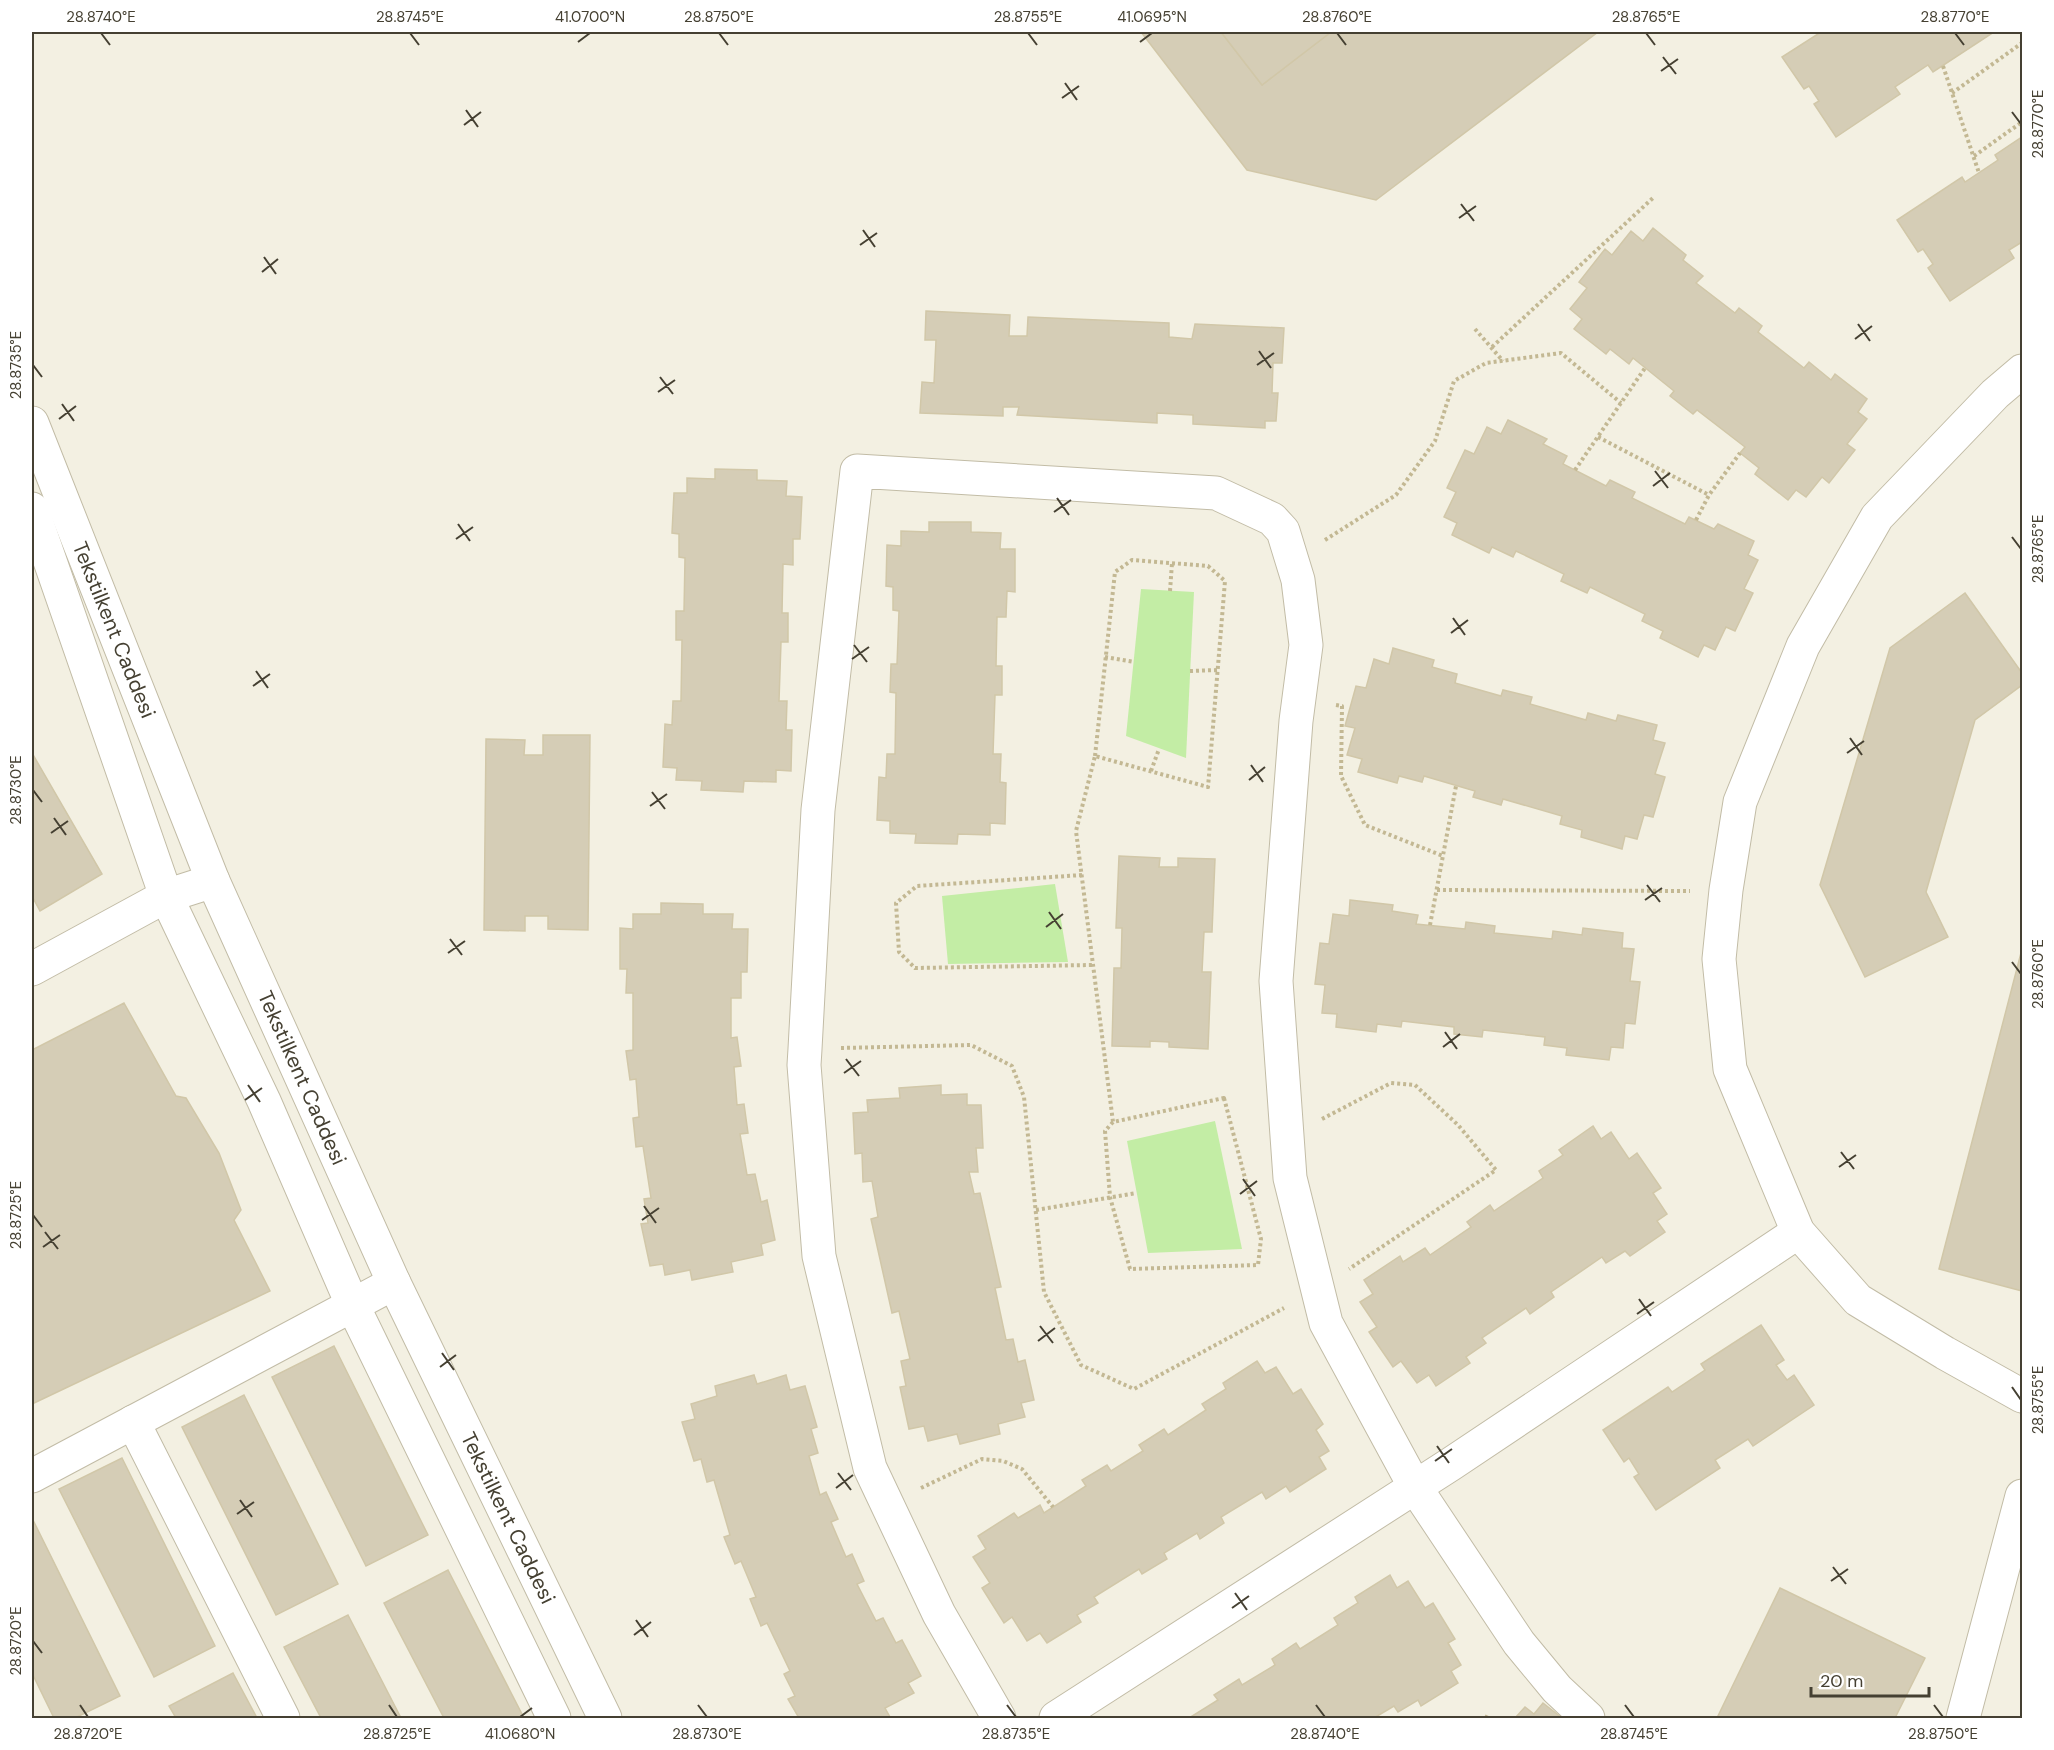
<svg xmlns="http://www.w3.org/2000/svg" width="2054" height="1750" viewBox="0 0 2054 1750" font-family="'DM Sans',sans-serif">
	<rect width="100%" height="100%" fill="#f3f0e2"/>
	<g fill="#c3eda5">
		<polygon points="1141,589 1194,592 1186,758 1126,736"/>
		<polygon points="1055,884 1068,962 948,964 942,896"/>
		<polygon points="1215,1121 1242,1249 1148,1253 1127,1141"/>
	</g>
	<g fill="#d5cdb6" stroke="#d1c7a8" stroke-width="1.5">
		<polygon points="1141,32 1221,32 1262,85 1331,32 1598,32 1376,200 1247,170"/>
		<polygon points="1221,32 1331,32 1262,85"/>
		<polygon points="1821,32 1994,32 1933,72 1928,65 1895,87 1900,94 1836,137 1814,104 1819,101 1809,86 1804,89 1782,57"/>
		<polygon points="2022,137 2022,242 2009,250 2014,258 1950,301 1928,268 1933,264 1923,249 1918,252 1897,220 1962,177 1965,182 1998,160 1995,155"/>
		<polygon points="1653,228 1686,255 1683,260 1703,276 1696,283 1735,313 1739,308 1762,326 1758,332 1804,368 1809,362 1831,380 1835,374 1867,399 1858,412 1867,419 1847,444 1855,450 1829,483 1822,477 1806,497 1796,490 1788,500 1755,474 1759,468 1740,453 1745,447 1697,410 1693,414 1670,396 1674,391 1633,358 1629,364 1610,349 1606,354 1574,329 1582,319 1570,309 1587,288 1579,282 1605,249 1612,255 1631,231 1643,241"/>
		<polygon points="926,311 1010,315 1009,336 1027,336 1028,317 1169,323 1169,337 1192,339 1195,324 1284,328 1282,363 1273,363 1272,393 1278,393 1276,421 1265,421 1265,428 1193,424 1193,415 1157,413 1157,423 1017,415 1019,407 1003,407 1003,416 920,413 922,382 934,383 936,340 925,340"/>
		<polygon points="1508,420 1547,439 1543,444 1567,456 1563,464 1606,486 1610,480 1635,492 1632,498 1685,524 1689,517 1714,529 1718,524 1754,541 1748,555 1758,560 1744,589 1753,593 1735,631 1726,627 1715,650 1704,645 1698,657 1660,638 1663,631 1642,621 1645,614 1590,587 1587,593 1561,581 1564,574 1516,551 1513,557 1492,547 1489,553 1452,535 1457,523 1444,517 1456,492 1447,488 1465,450 1474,454 1487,427 1501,434"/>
		<polygon points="715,469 757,470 757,480 787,481 786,496 802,497 800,539 793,539 793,565 783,564 782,613 788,613 788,642 781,642 779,701 787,701 786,730 792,730 791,771 776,770 776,782 744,781 743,792 701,790 702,781 676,780 677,768 663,767 665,724 672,725 673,701 681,701 682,640 676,640 676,611 684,611 685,558 679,557 679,534 672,533 674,493 687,493 687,478 715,479"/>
		<polygon points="929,522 971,522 971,532 1001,533 1000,549 1015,549 1015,592 1007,591 1006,617 997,617 996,666 1002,666 1002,695 995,695 993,754 1001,754 1000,782 1006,783 1005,824 990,823 990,835 958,834 957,844 915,843 916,834 890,833 890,821 877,820 879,777 886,778 887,754 895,754 896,693 890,692 891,664 897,664 899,611 893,610 893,587 886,586 887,545 901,546 901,531 929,532"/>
		<polygon points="1965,593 2022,673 2022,685 1975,720 1926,892 1948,937 1865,977 1820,885 1890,648"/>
		<polygon points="1393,648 1434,660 1432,667 1457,674 1455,683 1501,696 1503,690 1532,697 1530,704 1586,720 1588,713 1616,721 1618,715 1657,725 1653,740 1665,743 1655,774 1665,777 1653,817 1644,815 1637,839 1625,836 1622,849 1581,837 1582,830 1560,824 1562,816 1503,799 1501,805 1473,797 1475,791 1424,776 1422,782 1399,776 1397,783 1358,772 1362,759 1347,755 1355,728 1345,726 1356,686 1366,688 1374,659 1389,664"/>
		<polygon points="543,735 590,735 588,930 548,929 548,916 525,916 525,931 484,930 486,739 525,740 524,755 543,755"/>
		<polygon points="32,753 102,874 40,911 32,896"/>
		<polygon points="1119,856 1160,858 1159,867 1178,867 1178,858 1215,859 1212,932 1204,932 1202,972 1211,972 1208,1049 1169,1047 1169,1042 1150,1041 1150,1047 1112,1046 1114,968 1121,968 1122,928 1116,928"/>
		<polygon points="1350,900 1393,905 1392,911 1418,915 1416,924 1465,929 1466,922 1495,926 1494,933 1552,939 1553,931 1582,935 1583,928 1623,933 1622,948 1634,949 1630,981 1640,982 1635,1024 1625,1023 1623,1048 1611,1047 1609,1060 1566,1055 1567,1048 1544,1045 1545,1037 1483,1030 1482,1037 1454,1034 1454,1027 1402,1021 1401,1027 1377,1024 1376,1032 1336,1027 1337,1014 1322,1013 1325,985 1315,984 1320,943 1329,944 1333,914 1349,916"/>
		<polygon points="661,903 703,904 703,914 733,914 732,929 748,929 747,972 741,972 741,998 731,998 731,1038 737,1037 741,1066 734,1067 737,1105 744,1104 748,1133 740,1134 747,1175 755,1174 761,1202 767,1200 775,1240 761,1244 763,1255 731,1262 733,1272 692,1280 690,1270 665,1275 663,1264 650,1266 641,1224 648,1223 644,1199 651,1198 643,1146 636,1147 633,1118 639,1117 636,1079 630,1080 626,1051 633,1050 633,993 626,993 627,969 620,969 620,928 633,929 633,914 661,914"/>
		<polygon points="2022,949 2022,1291 1939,1269"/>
		<polygon points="124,1003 176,1096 186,1098 219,1153 241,1210 234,1220 270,1291 32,1404 32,1050"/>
		<polygon points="941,1085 941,1095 967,1094 967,1105 981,1105 983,1148 976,1148 978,1172 969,1172 974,1194 980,1193 1001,1287 995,1288 1006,1340 1013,1339 1018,1362 1025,1360 1034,1400 1021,1403 1025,1417 998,1424 1000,1434 960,1444 957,1434 928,1441 924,1426 909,1429 900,1387 906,1386 901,1361 910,1359 899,1311 892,1313 871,1219 878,1217 872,1181 863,1182 862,1153 855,1154 853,1113 868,1112 867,1100 900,1098 899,1088"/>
		<polygon points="1593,1126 1601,1139 1611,1132 1629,1159 1637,1153 1661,1188 1653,1193 1667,1214 1657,1221 1665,1232 1630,1256 1625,1251 1606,1263 1602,1257 1551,1292 1554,1297 1530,1314 1526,1308 1482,1338 1486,1343 1466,1357 1470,1363 1436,1386 1429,1375 1417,1383 1401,1361 1393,1367 1369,1332 1377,1327 1360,1302 1373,1294 1364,1280 1400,1256 1403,1262 1425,1248 1430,1255 1471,1227 1467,1222 1490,1205 1494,1211 1543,1178 1539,1171 1563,1155 1559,1150"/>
		<polygon points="1761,1325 1784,1360 1776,1365 1787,1380 1794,1375 1814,1405 1753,1446 1748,1439 1715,1460 1720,1468 1656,1510 1634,1477 1639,1474 1629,1458 1624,1462 1603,1430 1668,1387 1672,1392 1705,1370 1701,1364"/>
		<polygon points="334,1346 428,1535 366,1566 272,1377"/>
		<polygon points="1257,1361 1265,1373 1276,1367 1293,1394 1301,1389 1323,1424 1316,1430 1329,1451 1319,1457 1326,1469 1290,1492 1286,1486 1266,1499 1262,1492 1221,1517 1224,1523 1200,1539 1197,1533 1164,1553 1167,1559 1142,1574 1139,1569 1094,1597 1098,1603 1077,1615 1081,1622 1047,1643 1040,1633 1027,1641 1012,1617 1004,1623 982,1588 990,1583 973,1557 986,1549 978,1536 1014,1513 1018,1518 1040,1505 1044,1513 1086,1486 1082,1480 1107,1465 1111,1471 1143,1451 1139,1445 1164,1429 1168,1435 1206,1410 1202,1404 1226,1389 1223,1383"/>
		<polygon points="754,1375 757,1384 786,1375 790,1390 805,1386 817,1427 811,1429 818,1453 809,1456 820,1495 826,1492 838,1519 831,1522 846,1557 852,1554 864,1581 857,1584 876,1621 883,1618 896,1643 902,1640 921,1676 908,1683 914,1693 885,1708 890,1717 887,1718 799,1718 788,1699 795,1696 784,1674 790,1671 767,1623 761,1626 750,1599 756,1597 741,1561 735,1564 724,1537 730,1535 714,1480 707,1482 701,1459 694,1461 682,1422 695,1419 691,1404 717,1396 715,1386"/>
		<polygon points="244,1395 338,1584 276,1615 182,1427"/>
		<polygon points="122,1458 215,1646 154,1677 59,1489"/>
		<polygon points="32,1518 120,1696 75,1718 54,1718 32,1673"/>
		<polygon points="448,1570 524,1718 444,1718 384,1603"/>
		<polygon points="1390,1575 1397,1588 1408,1581 1425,1608 1433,1603 1455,1639 1448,1643 1461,1665 1451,1671 1458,1683 1421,1706 1418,1700 1398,1712 1394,1706 1374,1718 1189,1718 1218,1700 1214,1695 1239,1679 1242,1685 1275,1665 1272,1659 1296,1643 1300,1649 1338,1625 1334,1618 1358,1603 1355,1597"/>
		<polygon points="1780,1588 1925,1658 1895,1718 1717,1718"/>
		<polygon points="348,1615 401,1718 321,1718 284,1647"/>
		<polygon points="233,1673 257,1718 176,1718 169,1706"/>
		<polygon points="1543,1703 1562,1718 1515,1718 1525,1707 1534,1714"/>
	</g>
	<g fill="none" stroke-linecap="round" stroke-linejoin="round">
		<defs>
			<g id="minor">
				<polyline points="2022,371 1995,394 1877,517 1803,646 1740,802 1726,890 1719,959 1730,1069 1798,1232 1858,1300 1945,1353 2022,1396"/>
				<polyline points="32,423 213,881 394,1283 605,1718"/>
				<polyline points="32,509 166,896 264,1101 352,1304 554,1718"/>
				<polyline points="32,969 166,896 213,881"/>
				<polyline points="133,1422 283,1718"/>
				<polyline points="32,1476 394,1283"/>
				<polyline points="999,1718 939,1614 870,1468 819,1256 804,1065 805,1049 818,810 857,471 1216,493 1272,519 1283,531 1298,580 1306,645 1296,721 1276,981 1290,1178 1326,1323 1415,1487 1519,1643 1557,1689 1588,1718"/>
				<polyline points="1056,1718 1451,1464 1798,1232"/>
				<polyline points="1963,1718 2022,1496"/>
			</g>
		</defs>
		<use href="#minor" stroke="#c2bca6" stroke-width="35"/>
		<g stroke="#c3b893" stroke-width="4" stroke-dasharray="3 3" stroke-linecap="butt">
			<polyline points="1943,66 1979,173"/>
			<polyline points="1952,93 2022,43"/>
			<polyline points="1974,156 2022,122"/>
			<polyline points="1475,329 1503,361"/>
			<polyline points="1492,347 1654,197"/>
			<polyline points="1598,437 1709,495"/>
			<polyline points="1575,470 1645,368"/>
			<polyline points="1696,520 1709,495 1740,453"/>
			<polyline points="1325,540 1396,495 1435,441 1454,381 1486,363 1561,353 1621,403"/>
			<polyline points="1170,591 1172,563"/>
			<polyline points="1105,657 1134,662"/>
			<polyline points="1190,671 1218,670"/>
			<polyline points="1336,705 1342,706 1341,776 1365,825 1443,856"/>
			<polyline points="1095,756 1115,572 1132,560 1208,566 1225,581 1208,787 1095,756 1076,831 1113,1122"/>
			<polyline points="1151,771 1159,749"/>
			<polyline points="1082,875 917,886 896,903 899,952 915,968 1093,965"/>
			<polyline points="1437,890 1690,891"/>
			<polyline points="1430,925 1456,786"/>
			<polyline points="841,1048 971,1045 1012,1066 1024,1097 1044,1292 1081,1365 1134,1389 1284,1308"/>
			<polygon points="1224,1098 1261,1239 1258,1265 1130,1269 1110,1197 1105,1131 1113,1122"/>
			<polyline points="1322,1119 1391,1083 1415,1085 1458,1125 1496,1170 1349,1269"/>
			<polyline points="1036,1210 1136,1193"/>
			<polyline points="921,1488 982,1459 1003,1461 1022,1469 1053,1507"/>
			<polyline points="1486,1718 1488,1714"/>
		</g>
		<use href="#minor" stroke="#fff" stroke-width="33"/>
	</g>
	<path fill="none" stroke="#454032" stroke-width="2" d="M101,33L110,45M410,33L419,45M719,33L728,45M1028,33L1037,45M1337,33L1346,45M1646,33L1655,45M1955,33L1964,45M578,42L590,33M1140,42L1152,33M1663,57L1676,74M1661,71L1678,59M1065,83L1077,100M1062,98L1079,86M466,110L478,127M2012,112L2021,124M464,125L481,112M1461,204L1474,221M1459,218L1476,206M863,230L875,247M860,245L877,233M264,257L276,274M262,272L278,259M1858,324L1870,341M1855,339L1872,326M1259,351L1271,368M33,365L42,377M1257,365L1274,353M660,377L673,394M658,392L675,380M62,404L74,421M59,419L76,406M1655,471L1668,488M1653,486L1670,473M1057,498L1069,515M1054,512L1071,500M458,524L470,541M2012,537L2021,549M456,539L473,527M1453,618L1465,635M1451,633L1468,620M854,645L867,662M852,659L869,647M256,671L268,688M253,686L270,674M1850,738L1862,755M1847,753L1864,741M1251,765L1263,782M1249,780L1265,767M33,790L42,802M652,792L665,809M650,806L667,794M54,818L66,835M51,833L68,821M1647,885L1660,902M1645,900L1662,888M1049,912L1061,929M1046,927L1063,914M450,939L462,955M448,953L465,941M2012,962L2021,974M1445,1032L1457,1049M1443,1047L1460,1034M846,1059L859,1076M844,1073L861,1061M248,1085L260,1102M245,1100L262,1088M1841,1152L1854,1169M1839,1167L1856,1155M1243,1179L1255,1196M1240,1194L1257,1181M644,1206L656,1223M33,1215L42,1227M642,1220L659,1208M45,1232L58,1249M43,1247L60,1235M1639,1299L1651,1316M1637,1314L1654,1302M1040,1326L1053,1343M1038,1341L1055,1328M442,1353L454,1370M440,1367L456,1355M2012,1387L2021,1400M1437,1446L1449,1463M1435,1461L1452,1449M838,1473L851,1490M836,1488L853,1475M240,1500L252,1517M237,1514L254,1502M1833,1567L1846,1584M1831,1581L1848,1569M1235,1593L1247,1610M1232,1608L1249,1596M636,1620L648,1637M634,1635L651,1622M33,1641L42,1653M80,1705L88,1717M389,1705L397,1717M698,1705L707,1717M1007,1705L1016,1717M1316,1705L1325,1717M1625,1705L1634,1717M1934,1705L1943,1717M520,1717L532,1708"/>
	<g text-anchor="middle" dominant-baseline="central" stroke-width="4.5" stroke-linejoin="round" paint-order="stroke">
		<g font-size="21" fill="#454032" stroke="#fff">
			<text transform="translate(114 630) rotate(68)">Tekstilkent Caddesi</text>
			<text transform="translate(302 1078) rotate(66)">Tekstilkent Caddesi</text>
			<text transform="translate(508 1518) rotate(64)">Tekstilkent Caddesi</text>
		</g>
	</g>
	<rect width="2054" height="1750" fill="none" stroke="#ffffff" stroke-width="66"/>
	<path d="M1811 1687v9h118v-9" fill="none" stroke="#454032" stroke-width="3"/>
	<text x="1820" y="1687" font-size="18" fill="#454032" stroke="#ffffff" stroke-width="4.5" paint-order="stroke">20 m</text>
	<rect x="33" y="33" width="1988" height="1684" fill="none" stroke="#454032" stroke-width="2"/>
	<g font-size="15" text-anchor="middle" fill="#454032">
		<text x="101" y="22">28.8740°E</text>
		<text x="410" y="22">28.8745°E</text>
		<text x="590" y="22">41.0700°N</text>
		<text x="719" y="22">28.8750°E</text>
		<text x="1028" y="22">28.8755°E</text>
		<text x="1152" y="22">41.0695°N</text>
		<text x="1337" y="22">28.8760°E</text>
		<text x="1646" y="22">28.8765°E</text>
		<text x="1955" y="22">28.8770°E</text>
		<text transform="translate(2038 124) rotate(-90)" y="5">28.8770°E</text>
		<text transform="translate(16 365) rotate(-90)" y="5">28.8735°E</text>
		<text transform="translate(2038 549) rotate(-90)" y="5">28.8765°E</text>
		<text transform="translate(16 790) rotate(-90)" y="5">28.8730°E</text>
		<text transform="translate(2038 974) rotate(-90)" y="5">28.8760°E</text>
		<text transform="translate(16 1215) rotate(-90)" y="5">28.8725°E</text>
		<text transform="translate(2038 1400) rotate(-90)" y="5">28.8755°E</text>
		<text transform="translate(16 1641) rotate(-90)" y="5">28.8720°E</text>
		<text x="88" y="1739">28.8720°E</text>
		<text x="397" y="1739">28.8725°E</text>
		<text x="520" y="1739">41.0680°N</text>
		<text x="707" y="1739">28.8730°E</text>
		<text x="1016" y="1739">28.8735°E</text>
		<text x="1325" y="1739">28.8740°E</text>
		<text x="1634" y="1739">28.8745°E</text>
		<text x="1943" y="1739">28.8750°E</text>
	</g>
</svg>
